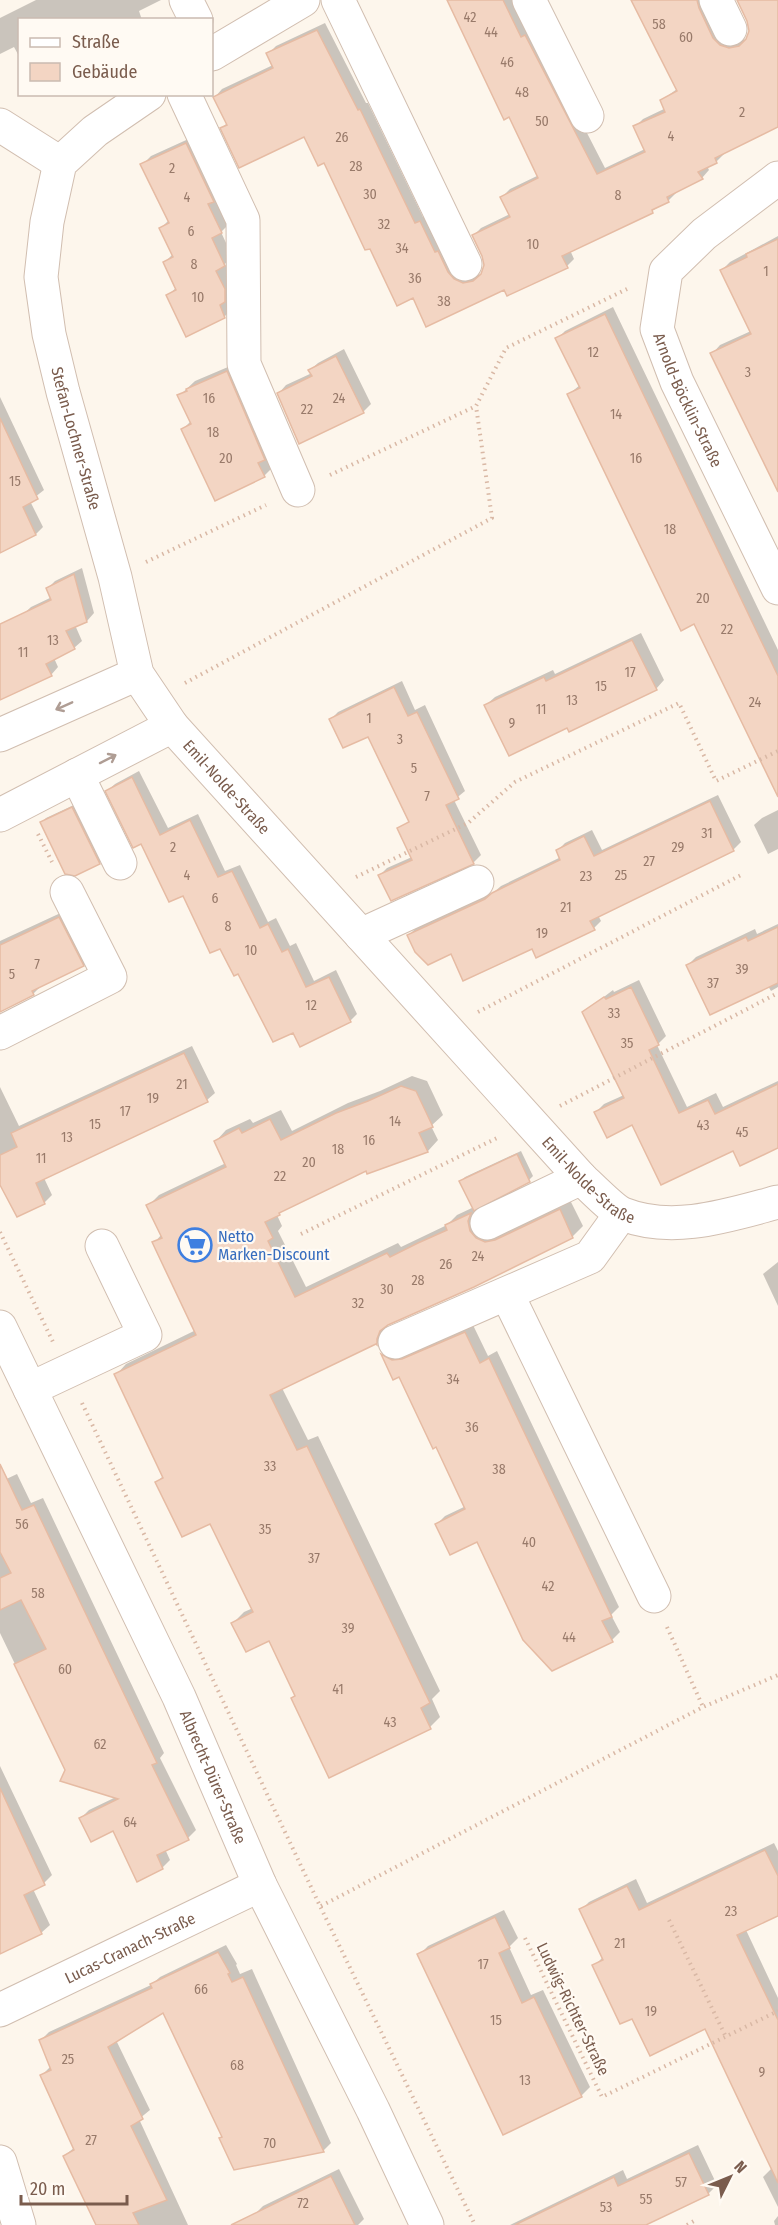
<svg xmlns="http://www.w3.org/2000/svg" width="778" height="2225" viewBox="0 0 778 2225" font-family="'Fira Sans Condensed',sans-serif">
	<rect width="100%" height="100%" fill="#fdf6ec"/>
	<g fill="#0003">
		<polygon points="161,0 139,11 142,20 20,20 20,58 14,47 0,54 0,18 36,0"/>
		<polygon points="449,0 515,0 533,28 605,168 645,149 635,127 643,119 666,108 662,100 677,89 634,0 705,0 738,41 747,39 750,30 749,21 738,0 778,0 778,125 723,152 724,154 716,162 707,166 709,170 702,178 675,191 676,193 668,201 652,211 570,250 574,259 567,266 505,288 413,296 371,247 324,161 304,135 222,128 227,123 215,97 222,89 273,65 268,54 276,46 325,23 366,103 368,103 423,217 428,214 473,276 482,274 485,266 484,256 474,235 481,228 510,214 502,197 510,189 539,175"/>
		<polygon points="195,136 230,223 221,232 232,256 225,264 233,280 233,308 224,317 168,295 177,287 165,262 173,254 161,228 169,220 142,165 151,156"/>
		<polygon points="778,236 778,488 712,354 720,345 751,331 722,270 730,262"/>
		<polygon points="613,307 778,650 778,794 695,622 569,394 580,385 557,339 565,331"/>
		<polygon points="344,349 371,404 363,412 300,442 279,393 286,385 312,373 310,370 318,363"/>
		<polygon points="235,364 272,468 264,476 183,429 191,421 179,396 195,381"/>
		<polygon points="0,397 44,490 30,501 43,527 36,534 8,547 0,530"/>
		<polygon points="82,568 94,613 87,621 75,625 82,641 74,648 54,658 58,667 51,675 0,699 0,636 31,607 52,597 48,588 55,581"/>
		<polygon points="641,633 664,680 656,689 568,726 486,705 495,697 553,670 555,674"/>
		<polygon points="402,681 415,710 425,705 465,791 454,800 481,855 473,863 380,875 387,868 412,857 399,829 410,820 369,735 331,719 338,712"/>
		<polygon points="139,771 168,828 198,814 225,871 240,865 268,922 276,918 290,946 296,943 314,981 336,970 357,1014 350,1021 294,1031 239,972 184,894 142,842 107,791 115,784"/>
		<polygon points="718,795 741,842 733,850 598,915 601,921 594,928 532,947 451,952 409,935 416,928 494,892 501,886 561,857 558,850 565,843 592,830 602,850"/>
		<polygon points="76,804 103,859 99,863 42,822 46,818"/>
		<polygon points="778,810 778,849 768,854 754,825 762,818"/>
		<polygon points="67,910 91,957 83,965 42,985 33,994 0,1010 0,941"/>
		<polygon points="778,924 778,987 771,991 768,986 688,965 696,957 755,929 757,934"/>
		<polygon points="639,980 666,1036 657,1045 687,1107 716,1093 723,1107 778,1081 778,1146 734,1149 596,1112 604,1104 624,1095 584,1012 613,990 614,992"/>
		<polygon points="192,1046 215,1093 207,1100 44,1178 52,1195 44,1203 0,1180 0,1087 19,1126"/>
		<polygon points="412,1076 427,1081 443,1115 431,1126 438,1140 428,1151 368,1173 367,1169 284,1209 277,1215 282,1226 278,1231 306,1287 398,1243 401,1247 447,1225 457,1215 474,1207 461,1181 465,1177 521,1151 533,1176 529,1180 480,1206 478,1211 570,1200 583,1226 572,1237 388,1323 387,1333 378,1343 282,1388 308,1440 318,1436 440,1691 432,1699 440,1717 430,1727 292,1698 296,1695 269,1639 233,1623 244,1612 253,1608 211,1522 157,1482 164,1475 116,1375 126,1364 196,1330 154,1243 162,1234 148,1206 159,1195 226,1163 216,1141 226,1130 250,1119 253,1123 281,1110 292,1131 348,1103 380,1091"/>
		<polygon points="778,1262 778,1306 763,1274"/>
		<polygon points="473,1325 488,1356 497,1351 619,1607 611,1615 620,1632 612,1640 478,1540 437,1524 445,1516 466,1506 437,1445 400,1375 394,1378 383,1354 390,1347"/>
		<polygon points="17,1474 31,1503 43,1498 164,1753 160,1758 196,1830 188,1838 165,1849 170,1860 162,1868 113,1829 81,1818 89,1810 116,1797 66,1770 0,1633 0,1482"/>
		<polygon points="0,1766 52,1875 44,1883 33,1889 50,1925 41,1933 0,1952"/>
		<polygon points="774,1843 778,1851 778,1912 746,1930 778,1998 778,2207 763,2177 772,2168 706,2027 632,2017 594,1966 603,1957 581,1910 589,1902 636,1879 647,1903"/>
		<polygon points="504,1910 518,1938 509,1947 531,1995 543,1990 590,2087 581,2096 419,1955 428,1946"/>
		<polygon points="226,1945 237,1964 236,1965 240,1974 252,1969 331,2143 323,2151 221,2138 223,2136 164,2011 116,2040 150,2110 139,2119 188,2225 97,2225 64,2156 75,2147 42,2075 51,2066 41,2040 49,2032 151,1985 160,1977"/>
		<polygon points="698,2145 717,2185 708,2194 642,2225 510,2225 623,2170 627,2179"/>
		<polygon points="339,2169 364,2219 358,2225 261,2225 255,2214 263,2206"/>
		<polygon points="778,2216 778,2225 775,2225 774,2221"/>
	</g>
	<g fill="#f3d5c3" stroke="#e6bba3" stroke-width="1.5">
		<polygon points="447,0 503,0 521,37 525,35 597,174 645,152 633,126 665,112 660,100 677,91 631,0 697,0 699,8 713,38 720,45 729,48 739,46 746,39 749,31 747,21 737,0 778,0 778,127 715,158 717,163 698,172 703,179 667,197 669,202 652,210 653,213 562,256 568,268 507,296 504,290 426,327 413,298 397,306 370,249 365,250 324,163 318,166 304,137 239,168 220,128 227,125 213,97 273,68 266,53 317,30 358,110 360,109 415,223 420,221 435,252 438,251 448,272 454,279 463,283 473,281 481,274 484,265 482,256 472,235 510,217 500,197 538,178 509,117 504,120"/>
		<polygon points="186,143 214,202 208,204 222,233 212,238 225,266 216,271 225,289 225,302 220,305 225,318 186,337 166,295 176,290 163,262 173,257 159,228 169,223 140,164"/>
		<polygon points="778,239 778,492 710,353 751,334 720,270 747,257 746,254"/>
		<polygon points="605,314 778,676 778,797 694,624 681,631 567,394 580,388 555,338"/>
		<polygon points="336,356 364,413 299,444 277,393 312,376 308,370"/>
		<polygon points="227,371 265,460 258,463 265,477 215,501 181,429 191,424 177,395 187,391 186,389"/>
		<polygon points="0,418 38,499 23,507 36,535 0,553"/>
		<polygon points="74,574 87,622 66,631 75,649 46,664 52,676 0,700 0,624 51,600 46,588"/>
		<polygon points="632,640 657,690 569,732 567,728 509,756 484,705 544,677 546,681"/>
		<polygon points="394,687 408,716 417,712 459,799 446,805 474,864 391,901 378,875 412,860 397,828 409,822 368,737 343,748 329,719"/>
		<polygon points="132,777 160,835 190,820 218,877 232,871 260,928 268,924 282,952 288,949 306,987 329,977 351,1022 300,1047 293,1033 273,1042 238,974 234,976 220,949 210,953 183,896 169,902 141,844 133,848 105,791"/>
		<polygon points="710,801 734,851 590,921 595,930 536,958 532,949 463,981 451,954 428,965 415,952 407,935 485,899 492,893 560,860 556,850 584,836 594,856"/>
		<polygon points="72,807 100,864 75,876 65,874 40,822"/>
		<polygon points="59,917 84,966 32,991 34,995 0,1012 0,945"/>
		<polygon points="778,927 778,983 710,1015 686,965 746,937 748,941"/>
		<polygon points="631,987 659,1045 649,1050 679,1113 708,1100 715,1114 778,1084 778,1148 740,1166 733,1151 661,1185 632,1125 607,1138 594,1112 624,1098 582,1012 604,997 606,999"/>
		<polygon points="184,1053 208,1102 36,1183 45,1204 17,1217 0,1185 0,1155 17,1147 11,1133"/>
		<polygon points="401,1086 416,1091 433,1127 419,1133 428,1152 367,1174 366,1171 279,1213 280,1215 265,1222 273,1238 268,1241 295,1297 387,1253 390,1257 418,1243 447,1230 445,1225 471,1213 468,1221 470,1231 476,1238 485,1242 495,1240 560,1209 573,1238 474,1287 388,1325 380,1331 377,1339 377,1345 376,1344 270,1395 297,1450 307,1446 430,1703 421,1708 431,1729 329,1778 291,1698 295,1696 269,1641 246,1652 231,1623 253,1612 210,1524 182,1537 155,1482 163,1478 114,1374 196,1335 152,1242 162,1238 146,1205 226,1167 214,1141 239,1128 242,1133 270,1119 281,1140 336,1113 368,1101"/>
		<polygon points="517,1154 530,1182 474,1211 459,1181"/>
		<polygon points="465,1332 480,1363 489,1358 612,1617 602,1621 613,1642 552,1671 523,1640 477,1542 450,1555 435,1524 465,1509 436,1447 433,1449 399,1377 393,1380 381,1354 392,1360 402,1359"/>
		<polygon points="0,1464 22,1510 34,1505 157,1763 152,1765 189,1840 157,1855 163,1869 137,1882 113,1831 91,1842 79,1818 118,1799 60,1781 65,1770 14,1664 46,1649 21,1600 0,1610 0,1578 11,1573 0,1552"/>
		<polygon points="0,1788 45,1885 24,1895 42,1934 0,1954"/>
		<polygon points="765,1850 778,1876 778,1916 737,1935 778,2020 778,2183 705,2029 650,2056 632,2019 620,2024 592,1965 603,1960 579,1909 627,1886 639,1910"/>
		<polygon points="495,1917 510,1948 499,1953 522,2003 534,1997 582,2097 503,2135 417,1954"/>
		<polygon points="218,1952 230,1973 228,1974 232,1982 243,1977 324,2152 234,2170 219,2138 222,2137 163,2013 108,2047 143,2119 131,2126 167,2200 133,2213 139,2225 96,2225 63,2156 74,2150 40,2075 51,2070 39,2040 152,1988 150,1984"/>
		<polygon points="689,2153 709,2195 646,2225 515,2225 614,2177 618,2186"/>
		<polygon points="331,2176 355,2225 231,2225"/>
	</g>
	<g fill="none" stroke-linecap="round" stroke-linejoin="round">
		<defs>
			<g id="minor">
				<polyline points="186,0 196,20"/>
				<polyline points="338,0 465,264"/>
				<polyline points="529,0 587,116"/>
				<polyline points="716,0 730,29"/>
				<polyline points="212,54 303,0"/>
				<path id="s1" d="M149,94L95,131L60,163L47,222L41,277L49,334L63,392L115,577L137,674L172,726L581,1178C590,1186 613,1210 623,1214C673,1234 729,1215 778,1202"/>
				<polyline points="184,94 243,220 244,364 298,490"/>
				<polyline points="0,125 60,163"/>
				<path id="s2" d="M778,178L704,234L666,271L657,329L677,382L778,588"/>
				<polyline points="0,735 137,674"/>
				<polyline points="77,775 120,863"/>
				<polyline points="0,815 172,726"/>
				<polyline points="361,935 477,882"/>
				<polyline points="0,1033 110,977 67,892"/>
				<polyline points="487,1223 581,1178"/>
				<polyline points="507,1294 654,1596"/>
				<path id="s3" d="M0,1327L179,1697L260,1885L373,2110L427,2225"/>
				<polyline points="395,1342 590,1257 621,1214"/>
				<polyline points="30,1389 145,1335 102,1246"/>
				<path id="s4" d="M0,2010L260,1885"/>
				<polyline points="0,2162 19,2225"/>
			</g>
		</defs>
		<use href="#minor" stroke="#d1beb0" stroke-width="35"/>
		<g stroke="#d9b8a5" stroke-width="4" stroke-dasharray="1.5 4.5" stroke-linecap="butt">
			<polyline points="330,475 476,406 506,348 627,289"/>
			<polyline points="146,562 266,505"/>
			<polyline points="185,683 492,518 476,406"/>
			<polyline points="38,834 52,862"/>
			<polyline points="356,877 468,823 515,782 679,703 716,781 778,751"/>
			<polyline points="478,1012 741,875"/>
			<polyline points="560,1106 778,993"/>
			<polyline points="0,1232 53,1342"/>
			<polyline points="301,1234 497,1138"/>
			<polyline points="82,1403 320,1906 475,2225"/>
			<polyline points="667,1627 703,1707"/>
			<polyline points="321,1906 703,1707 778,1675"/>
			<polyline points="669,1920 726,2037"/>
			<polyline points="525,1938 602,2097 778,2011"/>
			<polyline points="687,2225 694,2221"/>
		</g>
		<use href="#minor" stroke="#fff" stroke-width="33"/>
	</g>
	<defs><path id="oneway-shaft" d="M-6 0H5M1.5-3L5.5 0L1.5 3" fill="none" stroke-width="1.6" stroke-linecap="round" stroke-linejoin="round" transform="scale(1.5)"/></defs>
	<g stroke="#af9d94">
		<use href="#oneway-shaft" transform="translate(64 706) rotate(156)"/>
		<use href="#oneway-shaft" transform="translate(108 759) rotate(-27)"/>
	</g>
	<defs>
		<symbol id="supermarket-ring" viewBox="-11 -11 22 22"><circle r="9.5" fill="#fffaf3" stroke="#3f7fe0" stroke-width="1.5"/><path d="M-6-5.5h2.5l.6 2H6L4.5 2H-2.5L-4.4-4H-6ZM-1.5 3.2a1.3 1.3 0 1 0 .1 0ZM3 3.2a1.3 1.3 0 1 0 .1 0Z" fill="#3f7fe0"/></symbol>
	</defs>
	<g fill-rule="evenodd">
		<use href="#supermarket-ring" x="176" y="1226" width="38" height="38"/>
	</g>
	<g text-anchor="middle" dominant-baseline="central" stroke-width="4.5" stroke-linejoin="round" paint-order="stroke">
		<g font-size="14" fill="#987a6a">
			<text x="470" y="17">42</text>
			<text x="659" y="24">58</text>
			<text x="491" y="32">44</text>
			<text x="686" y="37">60</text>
			<text x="507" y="62">46</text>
			<text x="522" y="92">48</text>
			<text x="742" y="112">2</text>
			<text x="542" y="121">50</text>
			<text x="671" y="136">4</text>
			<text x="342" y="137">26</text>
			<text x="356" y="166">28</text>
			<text x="172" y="168">2</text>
			<text x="370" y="194">30</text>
			<text x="618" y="195">8</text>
			<text x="187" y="197">4</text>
			<text x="384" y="224">32</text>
			<text x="191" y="231">6</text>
			<text x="533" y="244">10</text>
			<text x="402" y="248">34</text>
			<text x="194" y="264">8</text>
			<text x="766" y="271">1</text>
			<text x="415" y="278">36</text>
			<text x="198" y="297">10</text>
			<text x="444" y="301">38</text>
			<text x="593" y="352">12</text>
			<text x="748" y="372">3</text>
			<text x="209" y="398">16</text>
			<text x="339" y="398">24</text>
			<text x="307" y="409">22</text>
			<text x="616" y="414">14</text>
			<text x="213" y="432">18</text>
			<text x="226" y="458">20</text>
			<text x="636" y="458">16</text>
			<text x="15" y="481">15</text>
			<text x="670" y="529">18</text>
			<text x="703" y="598">20</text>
			<text x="727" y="629">22</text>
			<text x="53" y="640">13</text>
			<text x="23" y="652">11</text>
			<text x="630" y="672">17</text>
			<text x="601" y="686">15</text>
			<text x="572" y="700">13</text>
			<text x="755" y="702">24</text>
			<text x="541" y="709">11</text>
			<text x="369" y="718">1</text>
			<text x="512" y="723">9</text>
			<text x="400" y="739">3</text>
			<text x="414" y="768">5</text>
			<text x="427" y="796">7</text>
			<text x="707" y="833">31</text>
			<text x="173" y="847">2</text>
			<text x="678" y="847">29</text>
			<text x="649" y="861">27</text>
			<text x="187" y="875">4</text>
			<text x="621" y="875">25</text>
			<text x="586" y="876">23</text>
			<text x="215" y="898">6</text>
			<text x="566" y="907">21</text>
			<text x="228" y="926">8</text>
			<text x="542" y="933">19</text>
			<text x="251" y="950">10</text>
			<text x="37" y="964">7</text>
			<text x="742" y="969">39</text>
			<text x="12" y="974">5</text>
			<text x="713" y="983">37</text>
			<text x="311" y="1005">12</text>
			<text x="614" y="1013">33</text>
			<text x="627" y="1043">35</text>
			<text x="182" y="1084">21</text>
			<text x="153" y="1098">19</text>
			<text x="125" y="1111">17</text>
			<text x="395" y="1121">14</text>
			<text x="95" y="1124">15</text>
			<text x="703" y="1125">43</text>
			<text x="742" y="1132">45</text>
			<text x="67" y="1137">13</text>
			<text x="369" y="1140">16</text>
			<text x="338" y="1149">18</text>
			<text x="41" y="1158">11</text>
			<text x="309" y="1162">20</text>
			<text x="280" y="1176">22</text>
			<text x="478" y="1256">24</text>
			<text x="446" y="1264">26</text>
			<text x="418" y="1280">28</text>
			<text x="387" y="1289">30</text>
			<text x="358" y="1303">32</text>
			<text x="453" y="1379">34</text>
			<text x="472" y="1427">36</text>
			<text x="270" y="1466">33</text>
			<text x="499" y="1469">38</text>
			<text x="22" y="1524">56</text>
			<text x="265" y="1529">35</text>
			<text x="529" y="1542">40</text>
			<text x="314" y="1558">37</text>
			<text x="548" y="1586">42</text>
			<text x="38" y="1593">58</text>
			<text x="348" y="1628">39</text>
			<text x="569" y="1637">44</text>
			<text x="65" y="1669">60</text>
			<text x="338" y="1689">41</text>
			<text x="390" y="1722">43</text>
			<text x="100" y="1744">62</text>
			<text x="130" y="1822">64</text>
			<text x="731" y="1911">23</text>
			<text x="620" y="1943">21</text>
			<text x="483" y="1964">17</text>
			<text x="201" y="1989">66</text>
			<text x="651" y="2011">19</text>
			<text x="496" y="2020">15</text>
			<text x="68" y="2059">25</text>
			<text x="237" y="2065">68</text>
			<text x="762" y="2072">9</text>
			<text x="525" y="2080">13</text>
			<text x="91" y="2140">27</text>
			<text x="270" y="2143">70</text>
			<text x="681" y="2182">57</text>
			<text x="646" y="2199">55</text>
			<text x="303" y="2203">72</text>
			<text x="606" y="2207">53</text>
		</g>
		<g font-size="16" fill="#7a5c4d" stroke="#fffaf3">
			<text stroke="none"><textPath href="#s2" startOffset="282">Arnold-Böcklin-Straße</textPath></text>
			<text stroke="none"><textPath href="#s1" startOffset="394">Stefan-Lochner-Straße</textPath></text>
			<text stroke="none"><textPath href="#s1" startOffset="782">Emil-Nolde-Straße</textPath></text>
			<text stroke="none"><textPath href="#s1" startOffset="1317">Emil-Nolde-Straße</textPath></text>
			<text stroke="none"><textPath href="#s3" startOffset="498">Albrecht-Dürer-Straße</textPath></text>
			<text stroke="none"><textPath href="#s4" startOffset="144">Lucas-Cranach-Straße</textPath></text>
			<text transform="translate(573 2009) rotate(64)">Ludwig-Richter-Straße</text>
		</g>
		<g font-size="16" fill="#366cbe" stroke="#fffaf3" text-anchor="start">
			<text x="218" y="1236">Netto<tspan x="218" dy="18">Marken-Discount</tspan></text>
		</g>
	</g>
	<rect x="18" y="18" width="195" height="78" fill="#fffaf3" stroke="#cabbb1" stroke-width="1.5"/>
	<rect x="30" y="38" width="30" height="9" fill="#ffffff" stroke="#cabbb1" stroke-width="1.5"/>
	<text x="72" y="48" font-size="18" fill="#7a5c4d">Straße</text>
	<rect x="30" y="63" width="30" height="18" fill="#f3d5c3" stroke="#cabbb1" stroke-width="1.5"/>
	<text x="72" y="78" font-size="18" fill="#7a5c4d">Gebäude</text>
	<g transform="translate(730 2177) rotate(47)" stroke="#fffaf3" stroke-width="4.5" paint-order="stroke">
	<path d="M0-4.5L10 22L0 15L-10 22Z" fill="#7a5c4d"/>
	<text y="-9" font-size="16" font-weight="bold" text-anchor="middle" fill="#7a5c4d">N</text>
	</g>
	<path d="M21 2195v9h106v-9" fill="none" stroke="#7a5c4d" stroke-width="3"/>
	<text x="30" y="2195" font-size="18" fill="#7a5c4d" stroke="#fffaf3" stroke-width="4.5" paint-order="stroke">20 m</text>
</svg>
